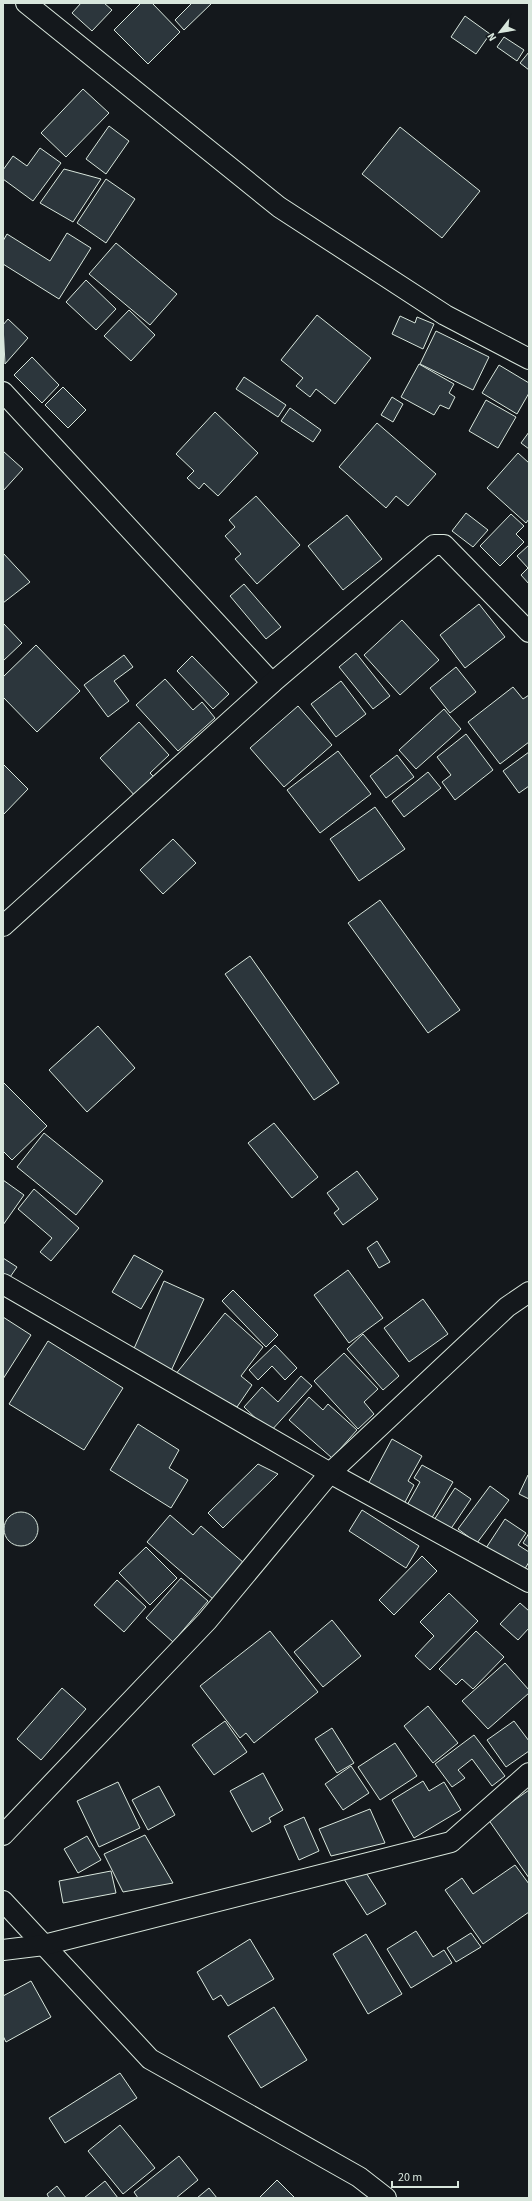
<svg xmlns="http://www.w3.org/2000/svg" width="532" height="2201" viewBox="0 0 532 2201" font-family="'Source Sans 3',sans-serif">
	<rect width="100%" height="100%" fill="#14181c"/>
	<g fill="#2c363c" stroke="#d8e6dc">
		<polygon points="81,3 104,3 112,10 92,31 72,13"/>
		<polygon points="141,3 152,3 180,32 148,64 114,30"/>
		<polygon points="192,3 212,3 184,30 175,20"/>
		<polygon points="465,16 490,34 476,54 451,37"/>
		<polygon points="504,37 524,50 517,61 497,47"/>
		<polygon points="529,52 529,70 520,63"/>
		<polygon points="83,89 109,113 66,157 41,133"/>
		<polygon points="109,126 129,141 106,174 86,159"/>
		<polygon points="400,127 480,191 442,238 362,174"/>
		<polygon points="40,148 61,163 33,201 3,179 3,170 13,156 27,166"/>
		<polygon points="64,169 101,179 73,222 40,203"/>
		<polygon points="106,179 135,199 106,243 77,223"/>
		<polygon points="67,233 91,248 59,299 3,264 3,241 7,234 50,261"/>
		<polygon points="116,243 177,294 150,325 89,274"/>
		<polygon points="86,280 116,309 96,330 66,302"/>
		<polygon points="129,310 155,335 131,361 104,336"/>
		<polygon points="317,315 371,358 335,404 316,389 310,397 296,386 303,378 281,360"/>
		<polygon points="400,316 415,323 417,317 434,324 423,349 392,334"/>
		<polygon points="8,319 28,338 5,364 3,325"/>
		<polygon points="436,331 489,357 473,390 420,364"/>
		<polygon points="32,357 59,385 42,403 14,375"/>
		<polygon points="419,364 454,384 449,393 455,397 449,409 440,405 434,415 401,397"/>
		<polygon points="499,365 529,383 529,393 517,414 482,393"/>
		<polygon points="244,377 286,405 278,417 236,389"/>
		<polygon points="63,387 86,410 68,428 45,405"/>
		<polygon points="392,397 403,404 393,422 381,415"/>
		<polygon points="486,400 516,417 498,448 469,431"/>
		<polygon points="290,408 321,430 313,442 281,421"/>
		<polygon points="215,412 258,453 218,496 204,483 199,489 187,478 194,471 176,454"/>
		<polygon points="377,423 436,474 408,506 396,496 386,508 339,467"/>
		<polygon points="529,432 529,449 521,443"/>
		<polygon points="3,451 23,469 3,491"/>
		<polygon points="518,453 529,463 529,519 526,523 487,488"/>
		<polygon points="256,496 300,545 257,584 235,559 241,554 225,536 235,527 229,520"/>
		<polygon points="466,513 488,530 473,547 452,531"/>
		<polygon points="511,514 524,526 516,534 524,542 500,566 480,546"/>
		<polygon points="347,515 382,559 343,590 308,546"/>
		<polygon points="529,545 529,584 521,575 528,568 517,556"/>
		<polygon points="3,553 30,582 3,603"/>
		<polygon points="244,584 281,627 266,639 230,596"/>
		<polygon points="479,604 505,637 465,668 440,635"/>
		<polygon points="402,620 439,660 400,695 364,655"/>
		<polygon points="3,623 22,643 3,661"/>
		<polygon points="36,645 80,691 37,732 3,697 3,677"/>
		<polygon points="356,653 390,696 373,709 339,667"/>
		<polygon points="124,655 133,667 114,681 129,701 108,717 84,685"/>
		<polygon points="192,656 229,694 213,709 177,671"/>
		<polygon points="456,667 476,692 450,713 430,688"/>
		<polygon points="165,679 193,710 202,702 215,718 178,751 136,705"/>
		<polygon points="341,681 366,714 336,737 311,704"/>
		<polygon points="513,687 523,699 529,695 529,742 500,764 468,722"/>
		<polygon points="298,706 332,745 284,787 250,748"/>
		<polygon points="444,709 461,729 416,769 399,750"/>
		<polygon points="139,722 169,755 150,773 157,780 137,798 100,758"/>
		<polygon points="466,734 493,770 455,800 442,782 451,775 437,757"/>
		<polygon points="338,751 371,794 320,833 287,790"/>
		<polygon points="529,752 529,786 519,793 503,771"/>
		<polygon points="397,755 414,777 386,798 370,776"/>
		<polygon points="3,764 28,789 3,815"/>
		<polygon points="428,772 441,788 404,817 392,801"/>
		<polygon points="375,807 405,849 359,881 330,839"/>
		<polygon points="173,839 196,863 163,894 140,870"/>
		<polygon points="380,900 460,1010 428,1033 348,923"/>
		<polygon points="250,956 339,1083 314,1100 225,974"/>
		<polygon points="98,1026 135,1068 87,1112 49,1070"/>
		<polygon points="3,1082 47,1126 12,1160 3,1151"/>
		<polygon points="274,1123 318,1177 292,1198 248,1143"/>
		<polygon points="44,1133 103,1181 76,1215 17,1167"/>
		<polygon points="357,1171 378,1199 343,1225 334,1213 339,1209 327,1193"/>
		<polygon points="3,1180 24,1195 3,1225"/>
		<polygon points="34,1189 79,1228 51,1261 40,1252 52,1238 18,1209"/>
		<polygon points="377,1241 390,1262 379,1268 367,1248"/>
		<polygon points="134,1255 163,1271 141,1309 112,1292"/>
		<polygon points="3,1258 17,1267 8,1280 3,1277"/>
		<polygon points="348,1270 383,1318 349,1343 314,1295"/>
		<polygon points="164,1281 204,1299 171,1371 132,1353"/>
		<polygon points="233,1290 278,1335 266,1347 222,1301"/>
		<polygon points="423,1299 448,1334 409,1362 384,1328"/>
		<polygon points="225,1313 263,1347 241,1376 252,1385 237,1407 175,1375"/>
		<polygon points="3,1317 31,1335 3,1379"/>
		<polygon points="363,1334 399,1376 383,1390 347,1349"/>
		<polygon points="48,1341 123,1388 84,1450 9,1404"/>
		<polygon points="275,1345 297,1368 285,1380 272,1366 258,1380 249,1370"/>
		<polygon points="344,1353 378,1389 364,1402 374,1414 358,1429 314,1381"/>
		<polygon points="301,1376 312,1386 270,1432 244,1407 262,1387 278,1402"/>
		<polygon points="309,1397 323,1410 328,1404 357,1430 332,1458 289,1420"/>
		<polygon points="138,1424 179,1450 169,1468 188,1480 171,1508 110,1470"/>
		<polygon points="392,1439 422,1456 408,1481 414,1485 404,1504 368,1484"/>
		<polygon points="258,1464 278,1474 223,1528 208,1513"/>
		<polygon points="422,1465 453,1482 430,1521 406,1507 420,1482 414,1478"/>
		<polygon points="528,1475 529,1475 529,1499 519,1494"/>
		<polygon points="490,1486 509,1500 477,1543 458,1529"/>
		<polygon points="455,1488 471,1499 450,1530 434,1520"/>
		<polygon points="362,1510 419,1546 406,1568 349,1531"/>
		<circle cx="21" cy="1529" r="17"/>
		<polygon points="170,1515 193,1535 201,1526 244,1563 213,1599 147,1542"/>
		<polygon points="505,1519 526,1533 518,1545 529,1552 529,1562 523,1572 486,1548"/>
		<polygon points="529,1533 529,1547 523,1543"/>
		<polygon points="146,1547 177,1578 150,1605 119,1573"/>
		<polygon points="422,1556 437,1571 394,1615 379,1600"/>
		<polygon points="181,1578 208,1601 173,1642 146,1618"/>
		<polygon points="117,1580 146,1607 124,1632 94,1605"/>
		<polygon points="449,1593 478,1621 430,1670 415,1656 434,1636 420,1622"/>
		<polygon points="520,1603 529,1611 529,1628 518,1640 500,1624"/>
		<polygon points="332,1620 361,1656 323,1687 294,1652"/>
		<polygon points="270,1631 318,1692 254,1743 246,1733 240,1738 200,1686"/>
		<polygon points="476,1631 504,1657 473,1689 462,1679 456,1685 439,1669"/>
		<polygon points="505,1663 529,1690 529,1693 488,1729 462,1701"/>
		<polygon points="62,1688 86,1709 41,1760 17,1739"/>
		<polygon points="428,1706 458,1743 433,1763 404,1726"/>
		<polygon points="225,1721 247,1752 214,1775 192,1745"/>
		<polygon points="514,1721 529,1741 529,1751 506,1767 487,1740"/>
		<polygon points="332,1728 354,1763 337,1773 315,1739"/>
		<polygon points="474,1735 505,1776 492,1786 472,1759 458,1770 465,1778 452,1787 435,1764"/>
		<polygon points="395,1743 417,1776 380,1800 358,1767"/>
		<polygon points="351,1766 369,1793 343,1810 325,1784"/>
		<polygon points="263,1773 283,1810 269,1818 271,1822 252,1832 230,1791"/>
		<polygon points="423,1781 429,1791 444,1782 461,1810 414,1838 392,1800"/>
		<polygon points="118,1782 140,1828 99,1847 77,1801"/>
		<polygon points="159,1786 175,1815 148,1830 132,1800"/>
		<polygon points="529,1790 529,1878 488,1819"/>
		<polygon points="370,1809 385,1843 331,1856 319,1829"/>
		<polygon points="304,1817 319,1851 299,1860 284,1826"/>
		<polygon points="145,1835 173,1883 123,1892 104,1854"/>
		<polygon points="87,1836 101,1860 78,1873 64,1849"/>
		<polygon points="515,1865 529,1884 529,1912 483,1944 445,1890 462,1878 473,1894"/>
		<polygon points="363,1868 386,1904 367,1915 344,1879"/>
		<polygon points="111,1871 116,1893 63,1903 59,1881"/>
		<polygon points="416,1931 433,1957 444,1950 452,1963 411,1988 387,1949"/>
		<polygon points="471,1933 481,1947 456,1962 447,1948"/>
		<polygon points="366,1934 402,1994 368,2014 333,1954"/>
		<polygon points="250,1939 274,1979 228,2006 221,1995 213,2000 197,1972"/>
		<polygon points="31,1981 51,2017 6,2042 3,2036 3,1996"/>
		<polygon points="274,2007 307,2060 261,2088 228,2036"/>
		<polygon points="120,2073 137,2098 65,2143 49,2118"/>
		<polygon points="120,2125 155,2168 123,2194 88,2151"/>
		<polygon points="179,2156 198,2180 176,2198 138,2198 134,2192"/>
		<polygon points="277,2180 295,2198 259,2198"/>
		<polygon points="105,2181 118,2198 84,2198"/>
		<polygon points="57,2186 66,2198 49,2198 47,2194"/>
		<polygon points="209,2188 217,2198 197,2198"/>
	</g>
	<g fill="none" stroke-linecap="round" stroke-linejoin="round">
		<defs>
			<g id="minor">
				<polyline points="26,3 279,207 445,315 529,359"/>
				<polyline points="3,392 272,683"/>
				<polyline points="3,926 272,683 434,545 444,545 529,632"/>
				<polyline points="3,1284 330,1473 529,1582"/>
				<polyline points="3,1835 207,1621 330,1473 507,1307 529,1292"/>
				<polyline points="3,1901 150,2059 359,2177 386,2198"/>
				<polyline points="3,1950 44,1945 451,1842 529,1773"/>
			</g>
		</defs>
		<use href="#minor" stroke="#d8e6dc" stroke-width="22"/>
		<use href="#minor" stroke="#14181c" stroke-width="20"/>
	</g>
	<rect width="532" height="2201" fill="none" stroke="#d8e6dc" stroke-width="8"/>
	<g transform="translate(500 32) rotate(239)" stroke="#14181c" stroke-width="3" paint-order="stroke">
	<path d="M0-3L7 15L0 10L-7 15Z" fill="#d8e6dc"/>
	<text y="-6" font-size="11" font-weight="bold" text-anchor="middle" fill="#d8e6dc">N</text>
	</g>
	<path d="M392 2181v6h66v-6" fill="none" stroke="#d8e6dc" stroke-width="2"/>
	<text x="398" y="2181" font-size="12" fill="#d8e6dc" stroke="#14181c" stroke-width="3" paint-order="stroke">20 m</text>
</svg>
